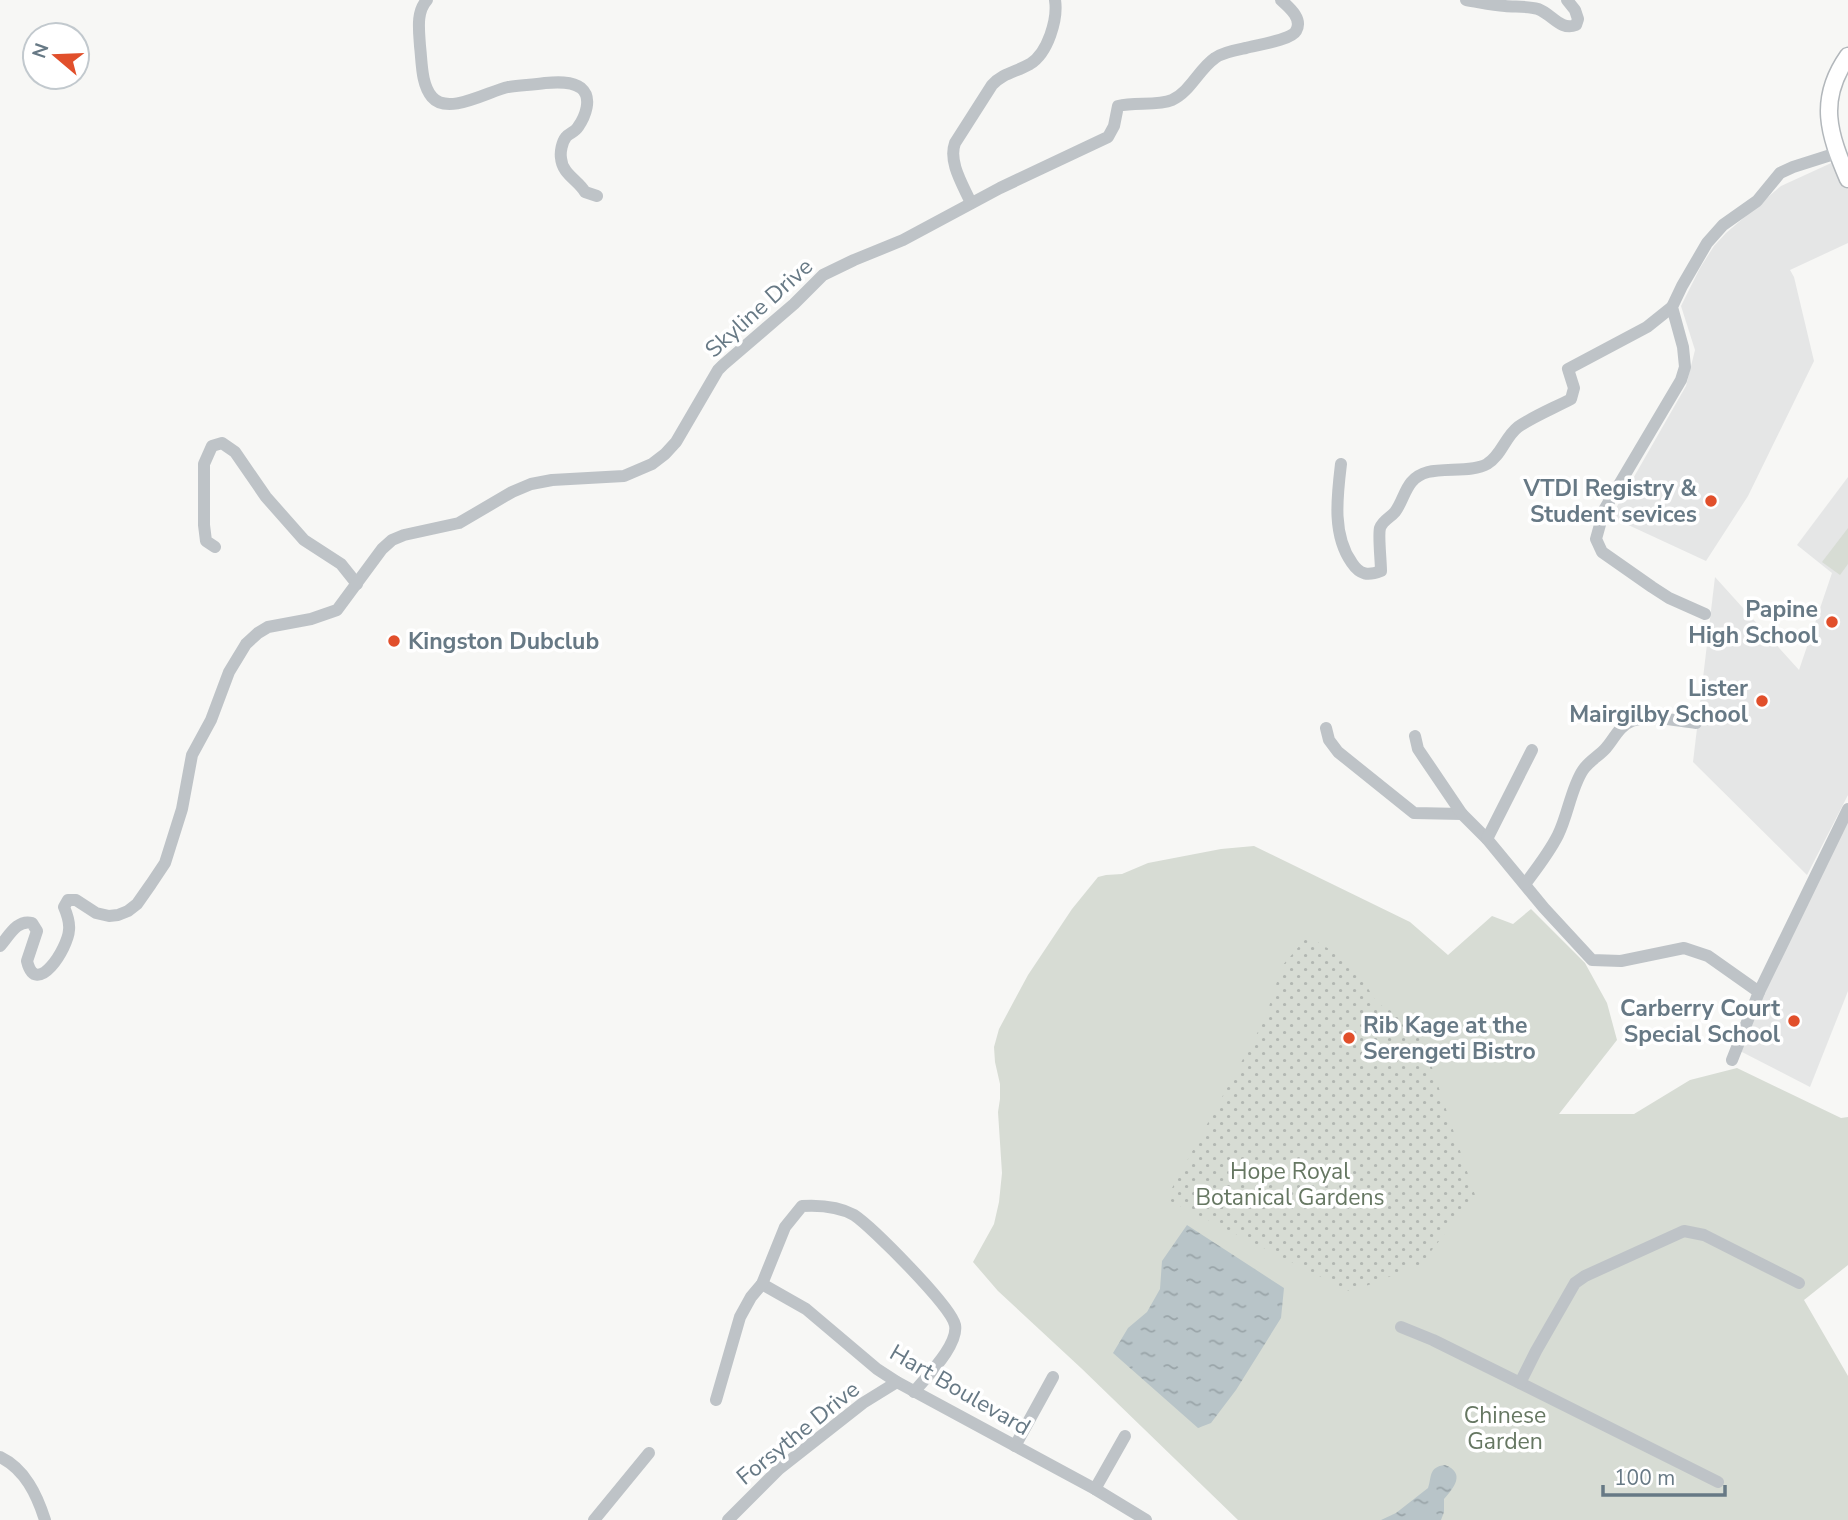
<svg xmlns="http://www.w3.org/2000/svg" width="1848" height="1520" viewBox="0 0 1848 1520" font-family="'Nunito Sans',sans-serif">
	<defs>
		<pattern id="park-dots" width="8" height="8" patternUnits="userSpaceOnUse" patternTransform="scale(1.75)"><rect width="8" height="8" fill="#d7dcd4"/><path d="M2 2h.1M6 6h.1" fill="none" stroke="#b2b7b2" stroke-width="1.8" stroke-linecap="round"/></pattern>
		<pattern id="water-ripples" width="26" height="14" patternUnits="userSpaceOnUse" patternTransform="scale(1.75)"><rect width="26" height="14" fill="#b8c4c8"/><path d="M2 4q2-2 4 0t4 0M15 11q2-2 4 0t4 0" fill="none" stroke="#99a4a8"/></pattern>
	</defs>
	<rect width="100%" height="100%" fill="#f7f7f5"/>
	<g fill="#e5e6e6">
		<polygon points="1840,159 1848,190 1848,243 1790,270 1794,277 1814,361 1748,496 1706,561 1611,517 1686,386 1695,350 1681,306 1700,268 1714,246 1726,233 1781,186"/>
		<polygon points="1848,477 1848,795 1807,875 1693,762 1715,577 1799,670 1832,573 1797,545"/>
		<polygon points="1848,809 1848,991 1810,1087 1740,1051 1803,901"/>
	</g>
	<g fill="#d7dcd4">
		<polygon points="1848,528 1848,564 1840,575 1822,562"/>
		<polygon points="1254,846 1410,922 1448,955 1492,916 1513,924 1531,909 1585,963 1607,1003 1617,1040 1559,1114 1634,1114 1690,1080 1737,1068 1841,1118 1848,1117 1848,1265 1804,1300 1848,1376 1848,1520 1238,1520 1081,1368 998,1291 973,1262 994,1224 999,1202 1002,1173 998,1112 1000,1099 1000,1084 995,1062 994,1047 999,1029 1028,975 1072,909 1098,877 1106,875 1122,874 1148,863 1221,849"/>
	</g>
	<polygon fill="url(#park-dots)" points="1308,936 1353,964 1377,1003 1418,1026 1475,1195 1421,1264 1351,1292 1166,1199 1265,1019 1282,966"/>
	<g fill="url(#water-ripples)">
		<polygon points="1187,1225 1284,1288 1281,1318 1236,1390 1211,1423 1198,1428 1113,1353 1128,1328 1147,1312 1160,1289 1162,1261"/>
		<path d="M1445,1465C1466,1473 1454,1488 1444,1499V1512L1441,1520H1381L1396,1513L1428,1488C1432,1477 1428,1467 1445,1465Z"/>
	</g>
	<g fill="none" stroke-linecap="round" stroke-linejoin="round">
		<defs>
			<path id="major" d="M1848,56C1817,100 1829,134 1848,179"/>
		</defs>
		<use href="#major" stroke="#b2b7bb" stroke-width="19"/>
		<g stroke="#bec3c7" stroke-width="12">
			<path d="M427,0C416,12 419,30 420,46C422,62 421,84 432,97C448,116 489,91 508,87C520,85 533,85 545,83C556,82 572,81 581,88C593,98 585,117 578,127C575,132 569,133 566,137C562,142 560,152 561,158C562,174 578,180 585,192L597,196"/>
			<path d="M1466,0C1479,2 1492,5 1505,6C1515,7 1528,6 1538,9C1552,14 1560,31 1576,25L1578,19L1575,10L1567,0"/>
			<path d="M971,203C963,185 948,162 955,143L992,85C1003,73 1016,72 1030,64C1048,53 1058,19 1055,0"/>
			<path d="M1341,464C1337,497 1332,535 1352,563C1360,575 1368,576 1381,571C1381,561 1378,535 1380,528C1383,520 1390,518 1395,512C1406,497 1405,478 1428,472C1445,468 1474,472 1487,464C1501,456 1505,437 1518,427C1534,416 1554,408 1571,399L1574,388L1568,369L1647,327L1672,307"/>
			<polyline points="215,547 206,541 204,525 204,464 212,446 222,443 235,452 266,497 304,540 341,564 357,584"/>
			<polyline points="1705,614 1669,598 1652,587 1602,552 1596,539 1604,510 1681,380 1685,367 1683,347 1672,307 1682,286 1707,243 1723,225 1757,201 1780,173 1793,167 1837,153"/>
			<polyline points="1326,728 1329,740 1338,752 1414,813 1462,814"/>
			<polyline points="1415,736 1418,749 1462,814 1487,839 1544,908 1592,960 1621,961 1684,948 1708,956 1759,992"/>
			<polyline points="1487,839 1532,750"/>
			<path d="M1525,884C1537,868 1549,853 1558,835C1568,815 1571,788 1583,770C1589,761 1599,756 1606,748C1614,739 1619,726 1632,721C1650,714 1676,721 1696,723"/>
			<path d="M0,946C9,936 17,919 32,923L37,931L27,961C36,999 68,948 69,930C70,922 67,914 64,907L68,900H76L96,913L109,916L118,915L128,911L137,904L151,884L165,863L182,809L192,755L211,720L229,672L246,644L258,633L268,627L311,619L337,610L382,549L392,540L404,535L459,523L512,492L531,484L552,480L624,476L652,464L665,454L676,442L718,370L723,365L794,304L823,275L854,260L903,240L1000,188L1108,137L1114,126L1118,106C1135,102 1158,106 1172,100C1190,92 1199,69 1215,58C1223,52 1236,50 1246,48C1257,45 1291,40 1296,31C1303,19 1290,8 1281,0"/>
			<polyline points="1732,1060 1759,992 1848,809"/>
			<polyline points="762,1284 806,1309 877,1369 897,1382 1095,1489 1146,1520"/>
			<polyline points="1401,1327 1433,1340 1520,1383 1718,1482"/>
			<polyline points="1520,1383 1536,1351 1575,1283 1585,1276 1684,1231 1704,1235 1799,1283"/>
			<path d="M716,1400L740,1317L751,1297L762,1284L785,1227L802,1206C819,1205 838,1206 854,1215C872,1227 951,1306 955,1325C959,1345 926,1377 914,1392"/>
			<polyline points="1015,1446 1053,1377"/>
			<path d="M0,1457C25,1469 37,1495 45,1520"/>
			<polyline points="1095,1489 1125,1436"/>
			<polyline points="594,1520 649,1453"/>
			<polyline points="728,1520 779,1469 863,1403 897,1382"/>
		</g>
		<use href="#major" stroke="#fff" stroke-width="16"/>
	</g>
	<g fill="#e14f2b" stroke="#fff" stroke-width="2.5">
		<circle cx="1711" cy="501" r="7"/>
		<circle cx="1832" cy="622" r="7"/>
		<circle cx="394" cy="641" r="7"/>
		<circle cx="1762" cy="701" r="7"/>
		<circle cx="1794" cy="1021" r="7"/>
		<circle cx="1349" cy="1038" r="7"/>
	</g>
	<g text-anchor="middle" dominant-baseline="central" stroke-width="7" stroke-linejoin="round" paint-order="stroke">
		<g font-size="23" fill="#677985" stroke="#fff">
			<text transform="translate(759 308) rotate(-42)">Skyline Drive</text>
			<text transform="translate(960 1390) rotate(30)">Hart Boulevard</text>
			<text transform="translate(798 1433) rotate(-39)">Forsythe Drive</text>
		</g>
		<g font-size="23" font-weight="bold" fill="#677985" stroke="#fff" text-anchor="end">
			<text x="1697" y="488">VTDI Registry &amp;<tspan x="1697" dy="26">Student sevices</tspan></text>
			<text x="1818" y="609">Papine<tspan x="1818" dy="26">High School</tspan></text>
			<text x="408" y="641" text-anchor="start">Kingston Dubclub</text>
			<text x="1748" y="688">Lister<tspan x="1748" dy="26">Mairgilby School</tspan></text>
			<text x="1780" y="1008">Carberry Court<tspan x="1780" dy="26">Special School</tspan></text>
			<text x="1363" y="1025" text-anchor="start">Rib Kage at the<tspan x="1363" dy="26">Serengeti Bistro</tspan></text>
		</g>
		<g font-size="23" fill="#667762" stroke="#fff">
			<text x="1290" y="1171">Hope Royal<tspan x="1290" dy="26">Botanical Gardens</tspan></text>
			<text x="1505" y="1415">Chinese<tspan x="1505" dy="26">Garden</tspan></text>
		</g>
	</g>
	<g transform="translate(56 56) rotate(289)"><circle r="33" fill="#ffffff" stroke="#c2c9ce" stroke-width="2"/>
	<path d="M0-5L12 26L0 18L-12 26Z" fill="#e14f2b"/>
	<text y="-10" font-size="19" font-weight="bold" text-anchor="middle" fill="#677985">N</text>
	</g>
	<path d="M1603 1485v10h122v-10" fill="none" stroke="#677985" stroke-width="3.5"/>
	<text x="1614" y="1485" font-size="21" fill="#677985" stroke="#ffffff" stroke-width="5" paint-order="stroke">100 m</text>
</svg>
